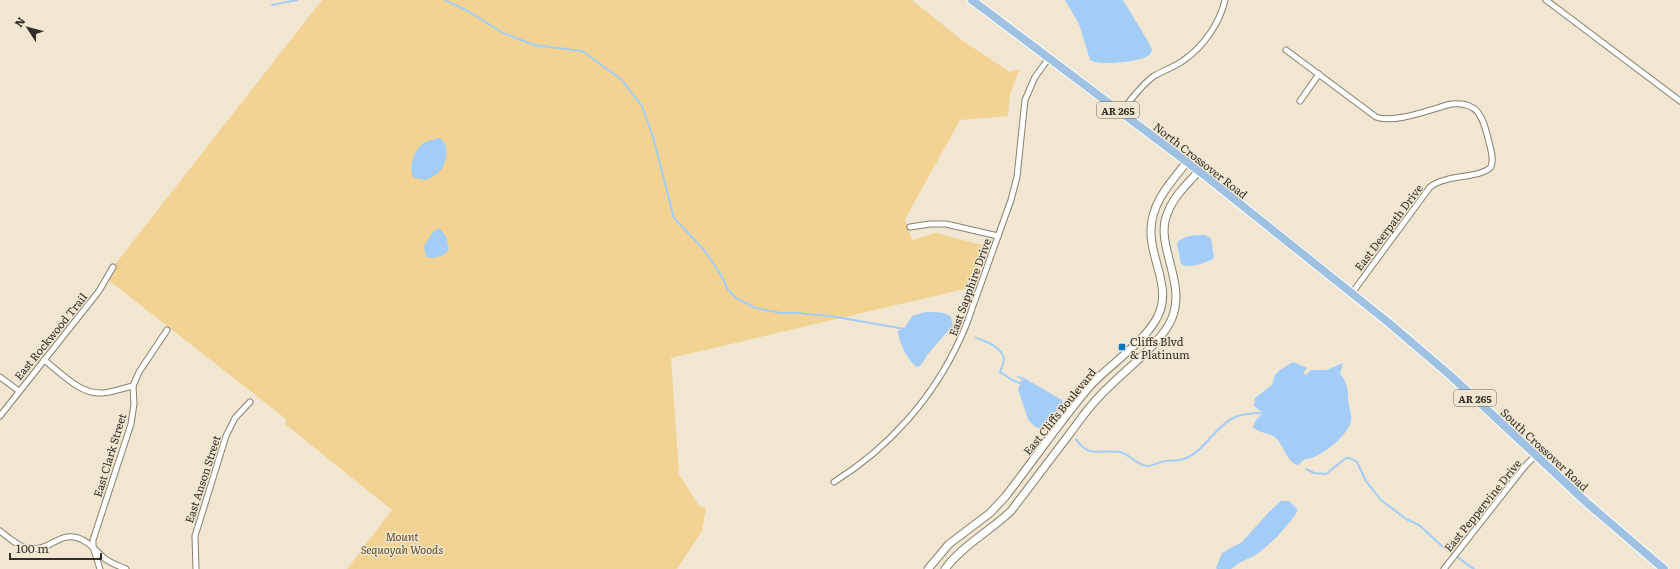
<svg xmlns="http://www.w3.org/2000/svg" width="1680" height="569" viewBox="0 0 1680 569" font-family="Literata,serif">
	<rect width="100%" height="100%" fill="#f0e6d1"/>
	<polygon fill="#f2d393" points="322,0 912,0 963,41 1010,72 1020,69 1010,94 1008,116 960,120 905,219 912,240 936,233 982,245 973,287 671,358 679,474 699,506 706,508 702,531 677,569 347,569 392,510 285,424 286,419 106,278 113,267"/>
	<g fill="#a3cdf6">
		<path d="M1065,0H1123L1149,43L1152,50C1151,52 1151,53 1149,55C1141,62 1099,66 1090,60L1079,24Z"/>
		<path d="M440,138C450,144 447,164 440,171C436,175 431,177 426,180L414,178C407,169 415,147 425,142C430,140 435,139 440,138Z"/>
		<path d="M439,228L446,236L449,249C444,257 435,259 426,257L424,246L433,232Z"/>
		<path d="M1205,235L1211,238L1214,258C1207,263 1188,269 1181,264L1177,243C1183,235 1195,235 1205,235Z"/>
		<path d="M925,312C934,312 944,311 951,317L953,326L952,330L948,331L928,354L921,365L917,367C908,361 898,341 898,331L905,327L912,316Z"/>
		<path d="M1293,362L1307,368L1303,373L1306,375L1311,370H1326L1343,363L1340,374C1350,384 1347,395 1349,406C1350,411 1352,416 1351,421C1349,435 1318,460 1305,459L1298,465C1287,463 1284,445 1276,438C1270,432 1260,434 1253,427L1255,421L1262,414V412L1254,406L1255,398L1272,385L1275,375L1280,370Z"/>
		<polygon points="1015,375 1024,378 1062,400 1063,403 1061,409 1044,428 1040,429 1034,426 1028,419 1018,389 1022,380"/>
		<polygon points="1281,501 1289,501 1298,510 1294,517 1276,538 1256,555 1239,563 1231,569 1217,569 1216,568 1222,553 1242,542 1269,512"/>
	</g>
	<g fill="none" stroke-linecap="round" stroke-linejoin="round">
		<g stroke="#a3cdf6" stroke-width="2">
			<polyline points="445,0 468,11 503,33 534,45 582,51 621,79 642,106 653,137 674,218 705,251 721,275 728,290 736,298 756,308 781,313 799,313 836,317 905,329"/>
			<polyline points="272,5 297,0"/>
			<path d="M976,338C986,341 1003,348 1004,359C1004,364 1001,368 1000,372L1012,380L1022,384"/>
			<path d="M1076,439C1089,459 1100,449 1120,452C1130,454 1137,466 1147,466C1153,466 1159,462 1165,461C1170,460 1175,461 1180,460C1203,455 1213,428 1233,418C1241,414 1254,413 1263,413"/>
			<polyline points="1306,469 1314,473 1326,474 1346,458 1350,458 1357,462 1366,481 1381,500 1406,519 1419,525 1443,547 1474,569"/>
		</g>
		<defs>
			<g id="street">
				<polyline points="1546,0 1680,101"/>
				<path d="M1286,50L1376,117C1394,124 1432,109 1451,104C1480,101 1483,119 1489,142C1491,150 1494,159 1491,167C1479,179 1446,174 1430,187L1352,293"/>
				<polyline points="1300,101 1319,74"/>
				<path d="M1121,112C1131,100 1141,85 1154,76C1164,70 1175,67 1184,60C1203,47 1220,23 1225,0"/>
				<polyline points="910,227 930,224 946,224 998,236"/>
				<path d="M44,360C60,372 80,395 103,393C113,392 123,388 133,386"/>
				<polyline points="0,377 19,391"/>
				<polyline points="0,416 99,291 113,267"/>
				<path d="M834,482C890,447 934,397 961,337C968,323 972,307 978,292C989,261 1000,230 1011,200L1017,177L1025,100L1035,77L1049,58"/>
				<path d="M0,531C20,547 30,556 54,542C62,538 66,536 74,537C87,539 95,550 104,558C110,563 119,566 126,569"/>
				<polyline points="100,569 93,547 93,540 131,424 134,404 133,386 139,372 167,330"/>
				<polyline points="196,569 195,536 226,436 235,418 250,402"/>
				<polyline points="1444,569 1525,466 1536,455"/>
			</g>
			<g id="secondary">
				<path d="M928,569L949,544L990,513L1005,497C1034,460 1060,421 1090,386C1110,364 1151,338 1160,311C1165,298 1162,284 1159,272C1156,260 1151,246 1151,233C1150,204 1170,183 1187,162"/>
				<path d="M945,569C963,545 990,531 1011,511C1030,486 1049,461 1068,436C1078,423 1087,409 1098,398C1118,375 1162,344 1172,318C1187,281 1153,243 1168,212C1174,196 1188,183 1199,171"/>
			</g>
			<polyline id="primary" points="972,0 1199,171 1389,323 1451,376 1586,502 1664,569"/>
		</defs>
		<use href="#street" stroke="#89806d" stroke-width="7"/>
		<use href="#secondary" stroke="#89806d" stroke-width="9"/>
		<use href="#primary" stroke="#fff" stroke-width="10"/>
		<use href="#street" stroke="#fff" stroke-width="5"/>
		<use href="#secondary" stroke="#fff" stroke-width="7"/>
		<use href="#primary" stroke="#9fc2e3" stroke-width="8"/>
	</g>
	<rect fill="#0f75c1" stroke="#f0e6d1" stroke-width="1.5" x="1118" y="343" width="8" height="8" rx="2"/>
	<g text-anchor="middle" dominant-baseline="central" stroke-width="3" stroke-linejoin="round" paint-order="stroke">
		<g fill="#f0e6d1" stroke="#6c665a" stroke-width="1">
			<rect x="1097" y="102" width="42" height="16" rx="3"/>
			<rect x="1454" y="390" width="42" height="16" rx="3"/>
		</g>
		<g font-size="10" font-weight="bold" fill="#332f27">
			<text x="1118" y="110">AR 265</text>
			<text x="1475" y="398">AR 265</text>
		</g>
		<g font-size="11" fill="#332f27" stroke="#f0e6d1">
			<text transform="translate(1201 160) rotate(38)">North Crossover Road</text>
			<text transform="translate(1388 227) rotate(-53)">East Deerpath Drive</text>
			<text transform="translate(969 287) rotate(-70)">East Sapphire Drive</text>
			<text transform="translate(50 336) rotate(-51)">East Rockwood Trail</text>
			<text transform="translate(1059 411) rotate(-51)">East Cliffs Boulevard</text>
			<text transform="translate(1545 449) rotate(43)">South Crossover Road</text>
			<text transform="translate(109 455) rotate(-73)">East Clark Street</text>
			<text transform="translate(202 479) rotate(-72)">East Anson Street</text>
			<text transform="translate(1482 505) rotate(-51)">East Peppervine Drive</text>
		</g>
		<g font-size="11" fill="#332f27" stroke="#f0e6d1" text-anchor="start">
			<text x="1130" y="341">Cliffs Blvd<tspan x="1130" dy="13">&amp; Platinum</tspan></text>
		</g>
		<g font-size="11" font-style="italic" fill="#604e27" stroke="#f0e6d1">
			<text x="402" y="536">Mount<tspan x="402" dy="13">Sequoyah Woods</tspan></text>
		</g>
	</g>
	<g transform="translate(28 28) rotate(306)" stroke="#f0e6d1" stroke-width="3" paint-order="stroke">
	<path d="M0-3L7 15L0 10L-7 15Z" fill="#332f27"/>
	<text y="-6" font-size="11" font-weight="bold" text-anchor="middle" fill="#332f27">N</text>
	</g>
	<path d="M10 553v6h91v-6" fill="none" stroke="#332f27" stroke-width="2"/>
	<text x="16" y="553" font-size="12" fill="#332f27" stroke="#f0e6d1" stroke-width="3" paint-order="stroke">100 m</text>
</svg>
